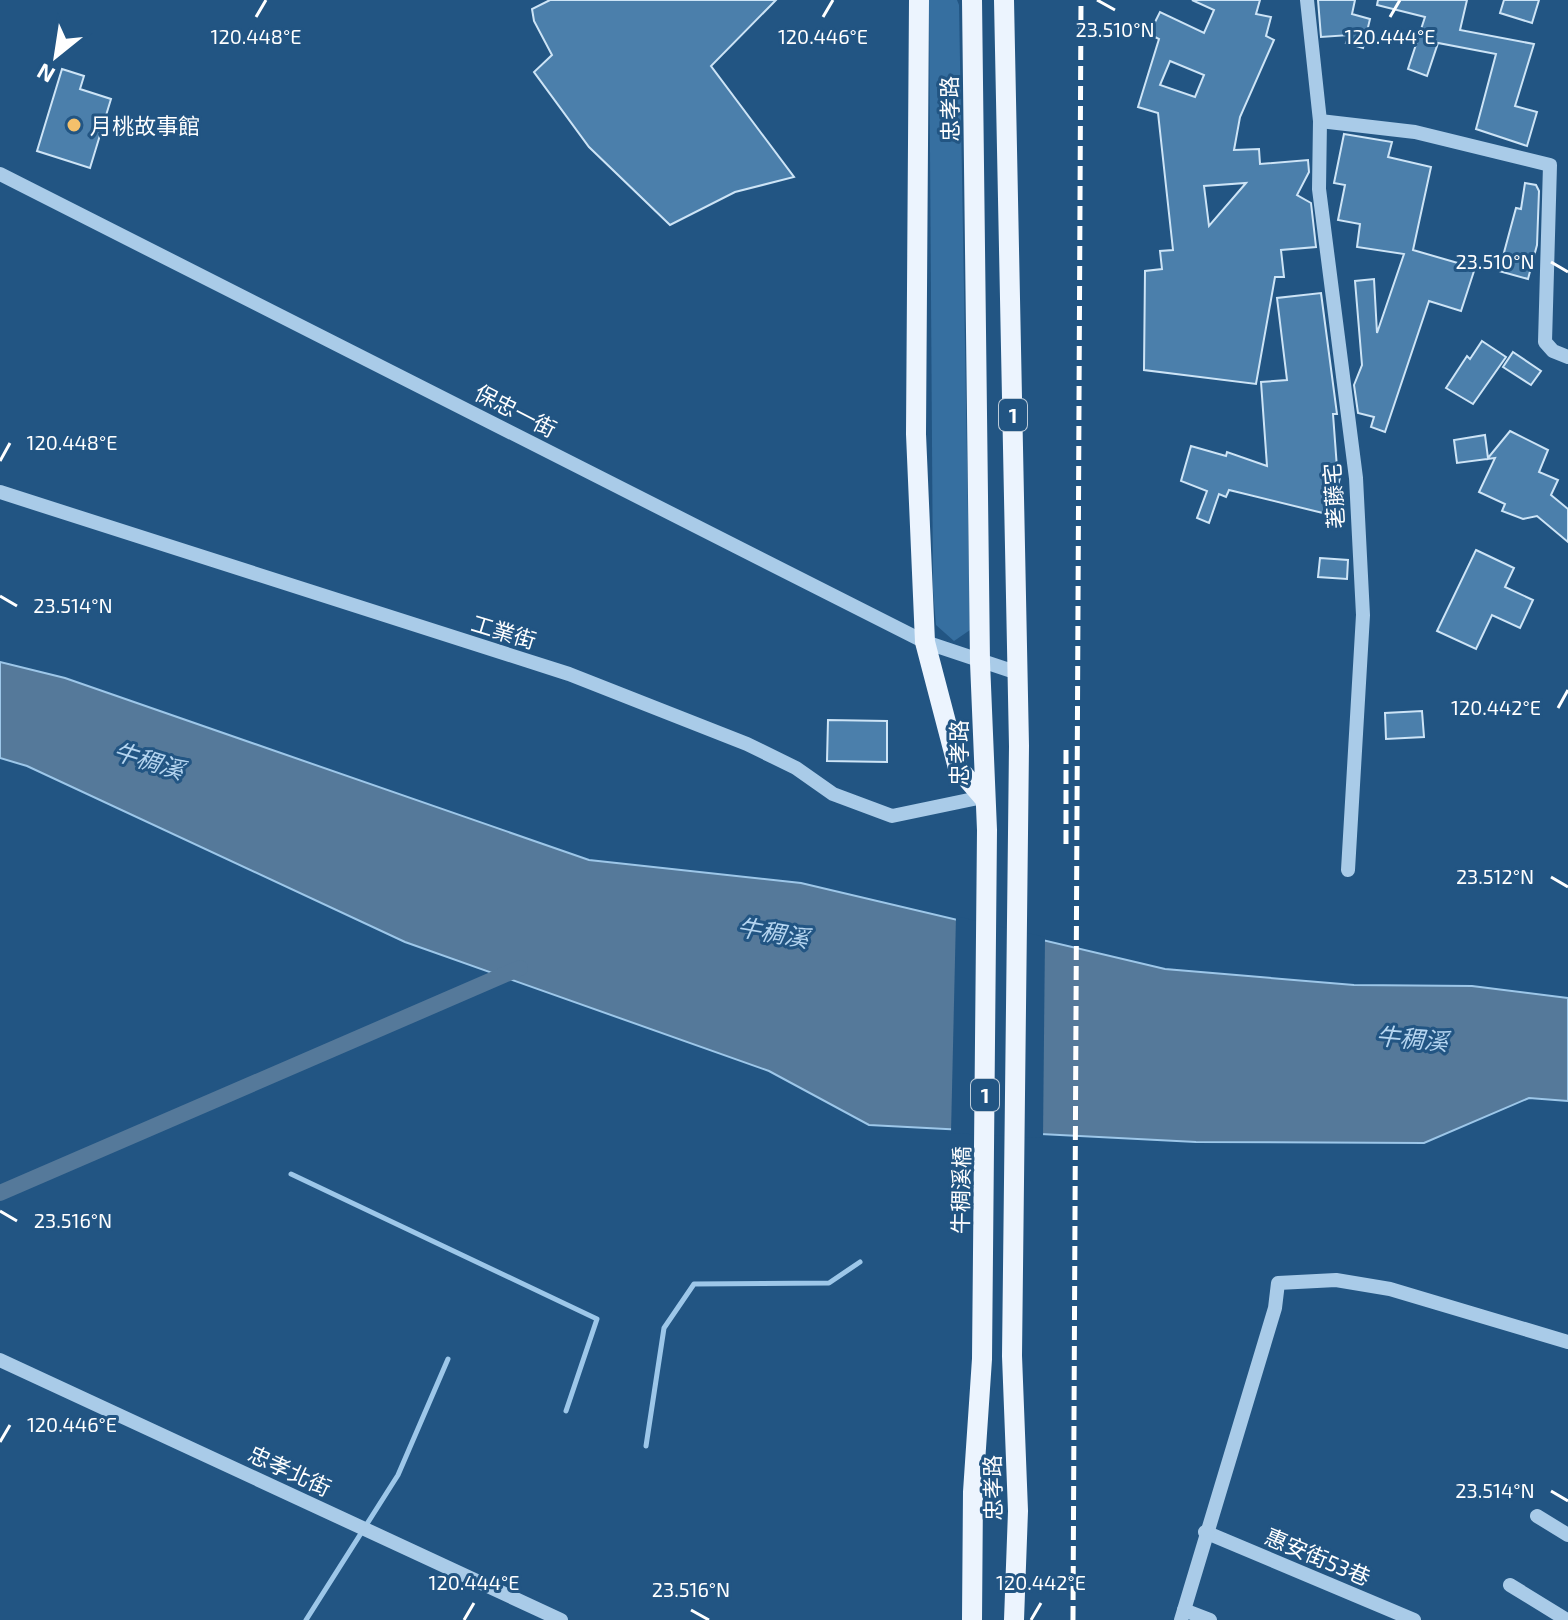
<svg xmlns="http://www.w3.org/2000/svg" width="1568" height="1620" viewBox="0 0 1568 1620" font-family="'Exo 2','Noto Sans TC',sans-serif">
	<rect width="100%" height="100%" fill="#225583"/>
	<polygon fill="#366fa0" points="929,0 957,0 959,5 970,630 954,641 936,625 933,590"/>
	<polygon fill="#55799a" stroke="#9dc7e9" stroke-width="2" points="0,662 65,678 589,860 801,883 1165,969 1354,985 1472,986 1568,998 1568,1101 1529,1098 1424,1143 1196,1142 869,1125 769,1071 405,942 27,766 0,758"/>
	<polygon fill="#225583" points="956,916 1045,937 1043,1138 951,1133"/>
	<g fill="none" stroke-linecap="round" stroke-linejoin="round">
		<g stroke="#9dc7e9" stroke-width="5">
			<polyline points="291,1174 597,1319 566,1411"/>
			<polyline points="646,1446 664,1328 694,1284 829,1283 860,1262"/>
			<polyline points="306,1620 398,1475 448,1359"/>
		</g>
		<polyline stroke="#55799a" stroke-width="16" points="0,1193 520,968"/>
	</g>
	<g fill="#4b7fab" stroke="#cde4f6" stroke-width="2" fill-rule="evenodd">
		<polygon points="550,0 776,0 711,66 794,177 735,192 670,225 589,147 534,72 552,55 534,21 532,9"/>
		<path d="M1192,0H1260L1256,14L1271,17L1266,36L1274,40L1240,117L1234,150L1259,149L1260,164L1308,160L1309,172L1297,195L1311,203L1316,247L1281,250L1284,277H1275L1256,384L1144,370L1145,271L1162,269L1160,251L1173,250L1158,113L1138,107L1159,39L1149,34L1160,12L1204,33L1214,10ZM1170,61L1204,75L1195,97L1160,85ZM1246,183L1209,226L1204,186Z"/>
		<polygon points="1318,0 1355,0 1352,14 1370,19 1363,48 1346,43 1349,35 1321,37"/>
		<polygon points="1378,0 1467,0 1460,30 1534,44 1515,106 1537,112 1527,146 1476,129 1496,54 1438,43 1427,76 1408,69 1425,17 1377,5"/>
		<polygon points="1504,0 1539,0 1532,23 1500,13"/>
		<polygon points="62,69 84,76 80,89 111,99 90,168 37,151"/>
		<polygon points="1344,134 1392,142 1388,157 1431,167 1413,250 1475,268 1461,311 1429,301 1385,432 1371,427 1374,417 1358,413 1354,385 1362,365 1355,281 1374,279 1377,333 1404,254 1357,247 1360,224 1338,220 1345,185 1334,183"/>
		<polygon points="1525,183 1536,185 1539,191 1537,245 1528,279 1499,271 1516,208 1521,209"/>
		<polygon points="1321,293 1337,414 1333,414 1337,468 1342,469 1331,515 1229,490 1226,497 1219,494 1209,523 1197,518 1207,491 1181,481 1191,446 1226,456 1227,452 1267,466 1261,382 1287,380 1277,298"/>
		<polygon points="1482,341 1506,357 1473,404 1446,388 1467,356 1470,359"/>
		<polygon points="1513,352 1541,371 1531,385 1503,367"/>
		<polygon points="1510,431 1548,450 1539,472 1558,480 1551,495 1568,509 1568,542 1537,516 1523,519 1502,511 1505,504 1479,492 1495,458 1457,463 1454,440 1485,435 1488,458"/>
		<polygon points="1476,550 1514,568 1505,587 1533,600 1520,628 1492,615 1476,649 1437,631"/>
		<polygon points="1320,558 1348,560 1347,579 1318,577"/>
		<polygon points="1422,711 1424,737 1386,739 1385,713"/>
		<polygon points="828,720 887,721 887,762 827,761"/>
	</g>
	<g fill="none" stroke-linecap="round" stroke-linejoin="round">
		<g stroke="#a9cbe8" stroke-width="14">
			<polyline points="1307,0 1320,121 1319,189 1356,478 1363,615 1348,870"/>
			<polyline points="1320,121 1415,132 1550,165 1545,342 1553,351 1568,357"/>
			<polyline points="0,174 925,642 1018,673"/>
			<polyline points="0,492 569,674 747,744 796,768 833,794 892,816 983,797"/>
			<polyline points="0,1360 561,1620"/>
			<polyline points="1537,1516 1568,1535"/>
			<polyline points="1205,1532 1414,1620"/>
			<polyline points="1510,1585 1567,1620"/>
			<polyline points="1184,1610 1210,1620"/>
			<polyline points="1181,1620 1275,1308 1278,1283 1336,1280 1390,1289 1568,1342"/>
		</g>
		<g stroke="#ecf4fe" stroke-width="20">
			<polyline points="919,0 916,434 925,642 958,768 983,797"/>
			<polyline points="972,0 980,662 987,830 982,1359 973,1492 972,1620"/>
			<polyline points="1004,0 1019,746 1012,1356 1018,1511 1014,1620"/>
		</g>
		<g stroke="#fff" stroke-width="5" stroke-dasharray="14 6" stroke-linecap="butt">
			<polyline points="1066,844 1066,748"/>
			<polyline points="1073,1620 1081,0"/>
		</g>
	</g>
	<path fill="none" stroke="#fff" stroke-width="3" d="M1097,0L1115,10M256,17L266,0M823,17L833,0M1390,17L1400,0M1551,262L1568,272M0,461L10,443M0,596L17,606M1558,708L1568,690M1551,877L1568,887M0,1211L17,1221M0,1442L10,1425M1551,1491L1568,1501M691,1610L709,1620M464,1620L474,1603M1031,1620L1041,1603"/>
	<circle fill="#f4c06b" stroke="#225583" stroke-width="3" cx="74" cy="125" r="8"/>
	<g text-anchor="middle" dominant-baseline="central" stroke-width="6" stroke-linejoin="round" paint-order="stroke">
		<g fill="#225583" stroke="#bdccda" stroke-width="2">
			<rect x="999" y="399" width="28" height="32" rx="6"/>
			<rect x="971" y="1079" width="28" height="32" rx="6"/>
		</g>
		<g font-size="20" font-weight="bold" fill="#fff">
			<text x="1013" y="415">1</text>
			<text x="985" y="1095">1</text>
		</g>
		<g font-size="22" fill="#fff" stroke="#225583">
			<text transform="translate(949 109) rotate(-91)">忠孝路</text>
			<text transform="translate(516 410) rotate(27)">保忠一街</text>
			<text transform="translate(1333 496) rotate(-94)">荖藤宅</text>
			<text transform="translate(504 631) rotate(17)">工業街</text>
			<text transform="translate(958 753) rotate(-90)">忠孝路</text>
			<text transform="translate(960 1190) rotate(-89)">牛稠溪橋</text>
			<text transform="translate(290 1470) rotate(25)">忠孝北街</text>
			<text transform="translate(992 1488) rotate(-91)">忠孝路</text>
			<text transform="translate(1318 1556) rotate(23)">惠安街53巷</text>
		</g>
		<g font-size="22" fill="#fff" stroke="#225583" text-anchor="start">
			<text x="90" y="125">月桃故事館</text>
		</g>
		<g font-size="24" font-style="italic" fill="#b5d5f0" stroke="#225583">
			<text transform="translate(149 760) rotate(17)">牛稠溪</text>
			<text transform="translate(773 932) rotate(10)">牛稠溪</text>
			<text transform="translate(1412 1038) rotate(5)">牛稠溪</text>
		</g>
	</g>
	<g font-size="20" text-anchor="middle" fill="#fff" stroke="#225583" stroke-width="6" stroke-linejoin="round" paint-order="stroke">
		<text x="1115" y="37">23.510°N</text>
		<text x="256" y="44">120.448°E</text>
		<text x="823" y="44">120.446°E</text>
		<text x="1390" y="44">120.444°E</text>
		<text x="1495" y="269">23.510°N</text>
		<text x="72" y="450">120.448°E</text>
		<text x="73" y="613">23.514°N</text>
		<text x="1496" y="715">120.442°E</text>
		<text x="1495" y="884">23.512°N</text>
		<text x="73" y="1228">23.516°N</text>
		<text x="72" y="1432">120.446°E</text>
		<text x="1495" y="1498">23.514°N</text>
		<text x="474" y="1590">120.444°E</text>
		<text x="1041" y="1590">120.442°E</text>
		<text x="691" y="1597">23.516°N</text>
	</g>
	<g transform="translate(56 56) rotate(210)" stroke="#225583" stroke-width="6" paint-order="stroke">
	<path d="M0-6L14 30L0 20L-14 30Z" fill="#ffffff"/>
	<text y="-12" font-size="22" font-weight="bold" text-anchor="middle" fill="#ffffff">N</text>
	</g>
</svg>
